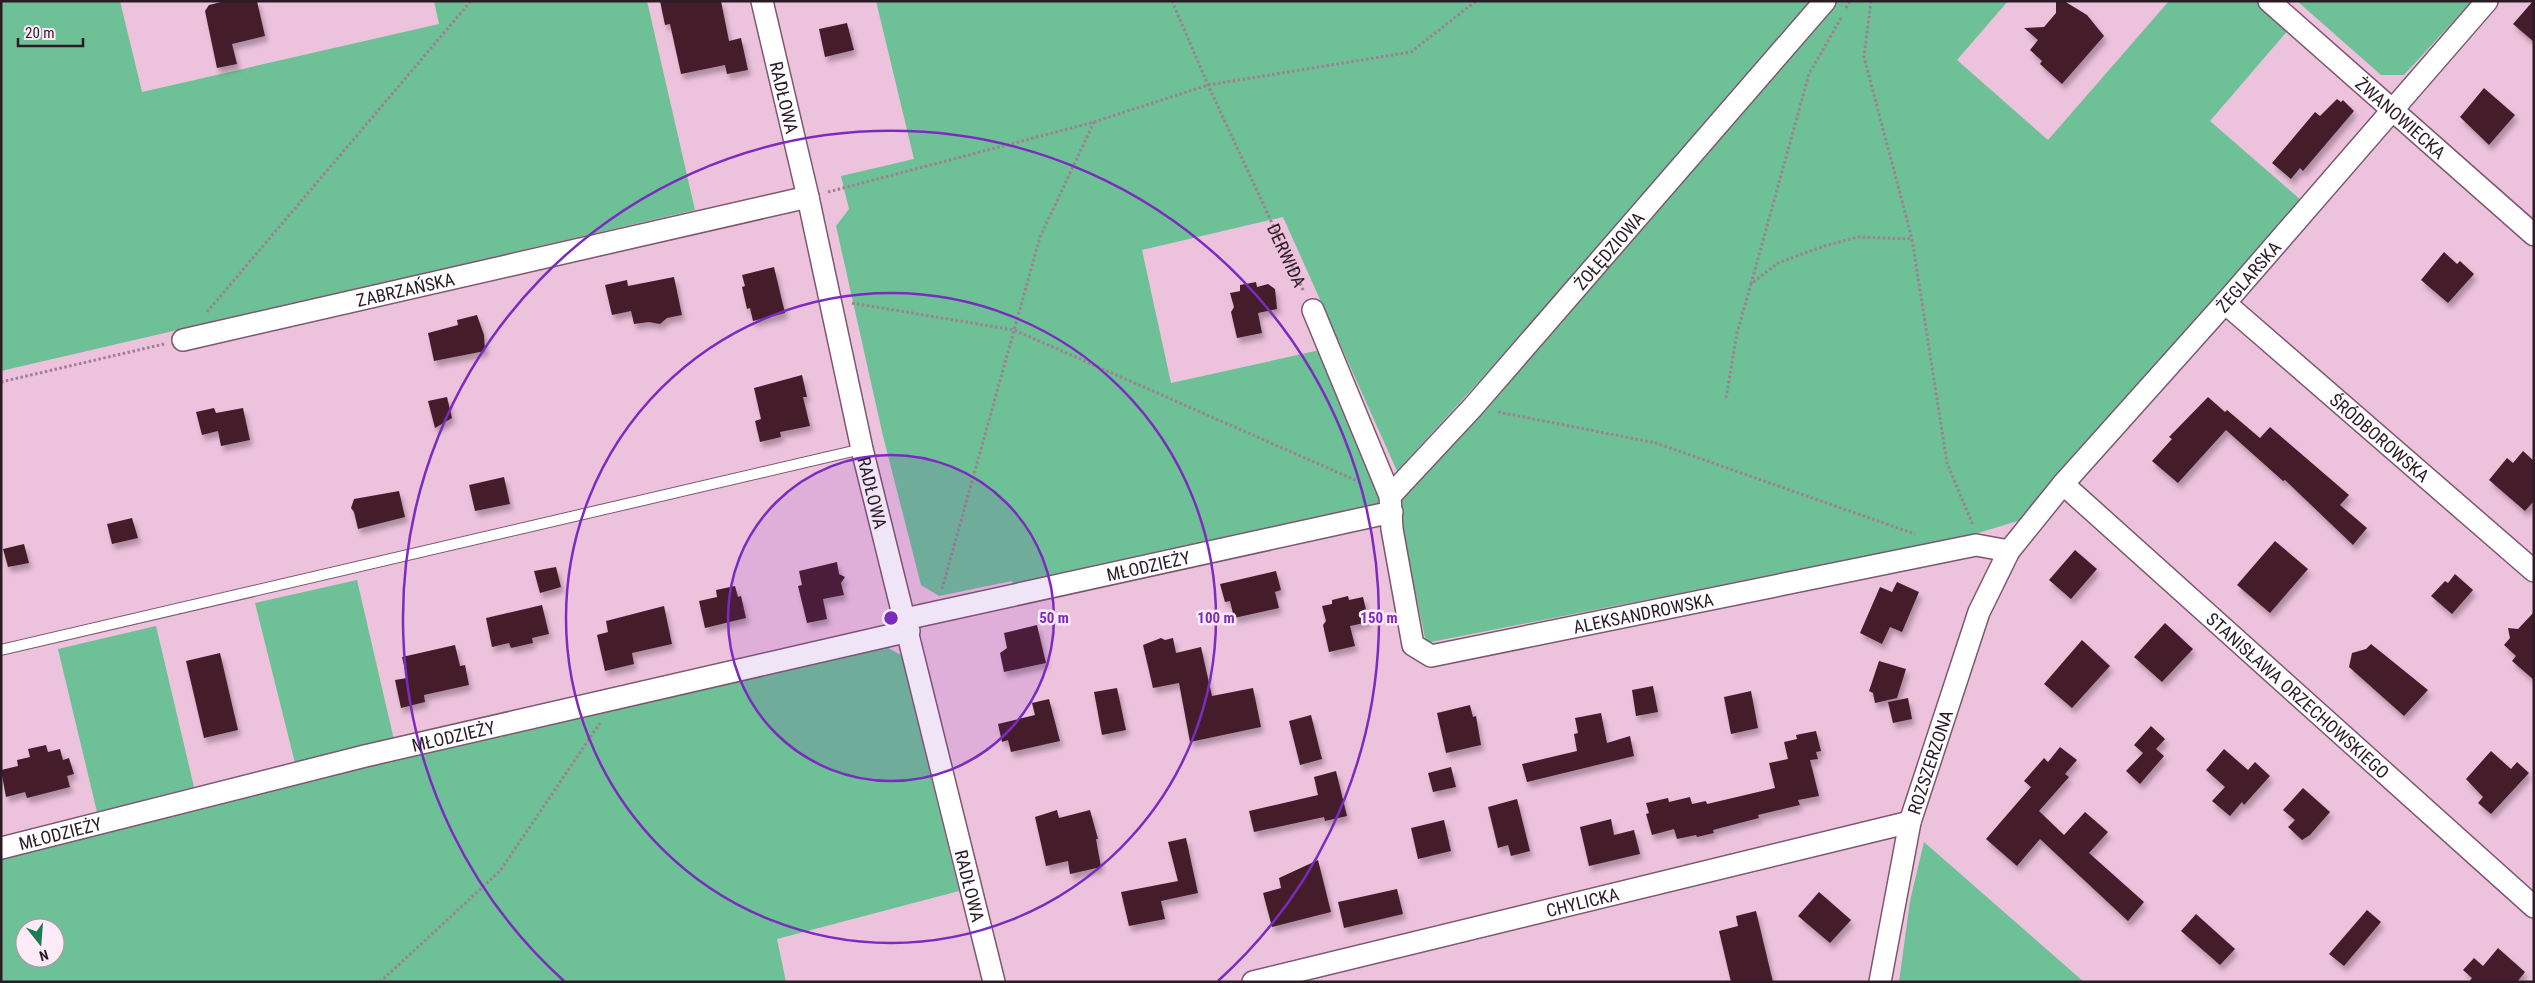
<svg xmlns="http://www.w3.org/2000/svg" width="2535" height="983" viewBox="0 0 2535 983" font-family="'Roboto Condensed',sans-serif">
	<defs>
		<filter id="shadow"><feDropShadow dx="3" dy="5.5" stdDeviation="2.5" flood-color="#0004"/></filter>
	</defs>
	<rect width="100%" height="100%" fill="#edc2dd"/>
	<g fill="#6ec096" fill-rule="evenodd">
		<polygon points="1,1 120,1 142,92 439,24 434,1 647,1 695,210 1,371"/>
		<polygon points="876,1 1815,1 1529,327 1397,471 1283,217 1142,250 1171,383 1320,350 1386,507 1281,525 1014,589 1012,581 939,596 921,585 883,436 836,226 849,209 841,176 914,159"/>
		<polygon points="1836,1 2008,1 1957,60 2048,140 2169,1 2258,1 2289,29 2210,121 2301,200 2024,519 1965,537 1426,643 1397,503"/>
		<polygon points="2297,1 2472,1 2404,75 2381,75"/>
		<polygon points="357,580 394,740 295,763 255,603"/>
		<polygon points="156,626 194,787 97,812 58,649"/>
		<path d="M883,645L901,655L959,891L777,939L786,982H1V854L287,781ZM25,928H55V958H25Z"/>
		<polygon points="1924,842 2084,982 1899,982 1910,901"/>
	</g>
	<g fill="#441e2b" filter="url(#shadow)">
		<polygon points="225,1 257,1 265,36 232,44 237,64 217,68 205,11 209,5"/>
		<polygon points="660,1 721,1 729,41 741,38 748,70 727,74 725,65 681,74 670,24 665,25"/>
		<polygon points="2056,1 2064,1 2087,15 2104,36 2062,84 2040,64 2042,61 2030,50 2038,40 2024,28 2044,27 2056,13"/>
		<polygon points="2533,1 2534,1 2534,42 2513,24"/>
		<polygon points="847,23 854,50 825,57 819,29"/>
		<polygon points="2484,88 2515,115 2489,145 2460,117"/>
		<polygon points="2337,99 2341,102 2343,100 2354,111 2303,171 2300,168 2291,179 2272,163 2315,112 2320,116"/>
		<polygon points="2444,252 2457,264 2460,261 2474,274 2448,303 2421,280"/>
		<polygon points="774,267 785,313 753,321 750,308 747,309 742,287 745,286 742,275"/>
		<polygon points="674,277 682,315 667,318 660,324 649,322 634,324 631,311 612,315 605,285 627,280 628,286"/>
		<polygon points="1256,282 1257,287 1268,284 1275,289 1277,309 1258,313 1262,333 1237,338 1231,312 1234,307 1230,293 1240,291 1240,285"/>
		<polygon points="477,315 484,335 485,351 434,361 428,333 458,325 457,320"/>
		<polygon points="802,375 807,397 803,397 810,426 780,432 781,437 760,442 755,421 761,419 754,388"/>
		<polygon points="447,397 452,418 435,428 428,401"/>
		<polygon points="2208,397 2225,412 2227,410 2260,438 2270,427 2349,495 2340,505 2367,528 2353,545 2285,480 2283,481 2226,430 2178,483 2152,461 2172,439 2169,437"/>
		<polygon points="214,408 216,413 243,408 250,440 221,446 218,431 202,435 196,412"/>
		<polygon points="2523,451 2534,461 2534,501 2525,511 2489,480 2507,458 2513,463"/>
		<polygon points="504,477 510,504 475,511 469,485"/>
		<polygon points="399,491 405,517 358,529 354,512 351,508 354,499"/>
		<polygon points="132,518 138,538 112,544 107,524"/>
		<polygon points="2275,541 2308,569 2270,613 2237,585"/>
		<polygon points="24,544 29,563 8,567 3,549"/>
		<polygon points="2075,550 2097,569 2071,599 2049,580"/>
		<polygon points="837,562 839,574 845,577 841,583 844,595 823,599 827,619 807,623 798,586 802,585 799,571"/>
		<polygon points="556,567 561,587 540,593 534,571"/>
		<polygon points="1276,571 1281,590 1275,592 1279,608 1234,618 1230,601 1225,602 1220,584"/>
		<polygon points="2455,574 2473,590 2452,614 2431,596 2445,581 2448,583"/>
		<polygon points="1897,582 1919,592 1902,632 1890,627 1882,644 1860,633 1880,587 1892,592"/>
		<polygon points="735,586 738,597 741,596 746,618 705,628 699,601 717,597 716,590"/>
		<polygon points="1348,596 1349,600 1363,597 1369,622 1350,626 1355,646 1329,652 1323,625 1326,621 1322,606 1332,604 1332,600"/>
		<polygon points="542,605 549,634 532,638 533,643 511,648 509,643 492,647 486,618"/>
		<polygon points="664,606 672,644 632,653 634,664 605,671 597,635 608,632 606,621"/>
		<polygon points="2534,612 2534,680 2512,661 2516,656 2504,645 2510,638 2508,628 2518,629"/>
		<polygon points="2165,623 2193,649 2162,682 2134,657"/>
		<polygon points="1037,625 1046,663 1004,672 1000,653 1007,648 1004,633"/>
		<polygon points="1161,638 1165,640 1173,638 1176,653 1201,647 1212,696 1253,688 1261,727 1190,742 1179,683 1153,688 1143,645"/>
		<polygon points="2082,640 2110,666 2072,708 2044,684"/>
		<polygon points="2371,644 2428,690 2404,716 2349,667 2352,653 2366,649"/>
		<polygon points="455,645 460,666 465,665 469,685 424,695 425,702 401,708 395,680 407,678 402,657"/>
		<polygon points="220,653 238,730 204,738 186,661"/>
		<polygon points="1879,661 1906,669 1897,698 1875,703 1873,693 1869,691"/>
		<polygon points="1653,686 1658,712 1636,716 1632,690"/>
		<polygon points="1117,688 1126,730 1102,735 1094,692"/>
		<polygon points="1751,691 1758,728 1731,734 1724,697"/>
		<polygon points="1908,698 1912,719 1893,723 1888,702"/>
		<polygon points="1049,699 1060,741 1011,752 1008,740 1002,742 998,724 1035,715 1032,703"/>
		<polygon points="1470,705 1473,717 1476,716 1481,745 1446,753 1437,713"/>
		<polygon points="1601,713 1607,743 1630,736 1634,756 1527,782 1522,764 1577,751 1574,734 1578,733 1575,718"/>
		<polygon points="1311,715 1322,759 1300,765 1289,721"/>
		<polygon points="2151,726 2165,739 2156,749 2164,756 2140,784 2126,771 2143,753 2134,745"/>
		<polygon points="1816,731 1821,751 1816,752 1818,759 1810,760 1819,796 1798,800 1800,805 1758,815 1759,818 1713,830 1714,833 1697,837 1696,835 1677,839 1674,829 1652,835 1646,814 1649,813 1646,803 1668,798 1669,802 1690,797 1692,804 1706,801 1707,804 1775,788 1769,763 1788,759 1784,742 1797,739 1796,735"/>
		<polygon points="46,745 48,752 60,749 63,760 69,758 74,774 67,776 70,787 27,798 25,792 6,797 1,770 18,766 17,760 30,757 28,749"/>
		<polygon points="2060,747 2077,760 2065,774 2069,777 2039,811 2064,835 2085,812 2108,832 2089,853 2144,902 2128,921 2040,839 2017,866 1986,839 2031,787 2024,781 2044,758 2048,762"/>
		<polygon points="2224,749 2248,770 2255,762 2270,776 2244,805 2242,802 2230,816 2212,801 2225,787 2206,770"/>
		<polygon points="2491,751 2511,769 2517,762 2529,773 2491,814 2478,803 2483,797 2466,779"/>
		<polygon points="1451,767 1456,787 1433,792 1428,773"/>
		<polygon points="1336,771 1347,816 1325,821 1324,817 1254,832 1249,811 1318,795 1314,777"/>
		<polygon points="2303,788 2330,812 2310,835 2302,840 2288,827 2295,820 2283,810"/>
		<polygon points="1517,799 1530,851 1511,856 1508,845 1498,848 1488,807"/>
		<polygon points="1057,810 1059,818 1090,810 1098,839 1096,839 1101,867 1070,874 1068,861 1046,866 1035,817"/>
		<polygon points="1611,819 1614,835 1634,830 1640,854 1589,866 1580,827"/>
		<polygon points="1444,820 1451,851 1418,859 1411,828"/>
		<polygon points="1186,838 1198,893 1161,901 1165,919 1129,926 1121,892 1178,881 1168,842"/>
		<polygon points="1318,860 1331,912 1272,927 1263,893 1281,888 1279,878"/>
		<polygon points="1397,889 1403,914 1344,928 1338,902"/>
		<polygon points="1819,892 1851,920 1830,943 1798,916"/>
		<polygon points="2367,910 2381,922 2344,966 2329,954"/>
		<polygon points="1756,911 1773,982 1731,982 1719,931 1738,926 1736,916"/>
		<polygon points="2196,914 2235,949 2220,965 2181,931"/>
		<polygon points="2498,948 2525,972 2517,982 2469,982 2472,978 2463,970 2474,958 2483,966"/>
	</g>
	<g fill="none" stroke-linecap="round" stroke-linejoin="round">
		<defs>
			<polyline id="lane" points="1,650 862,449"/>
			<g id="street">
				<path id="s2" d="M762,1L808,197L862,449L994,982"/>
				<path id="s3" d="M2269,1L2534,235"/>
				<path id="s4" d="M2225,303L2534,571"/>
				<path id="s5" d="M1313,310L1390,496L1392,529L1413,645L1431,656L1976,545L2009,551"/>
				<path id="s6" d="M183,340L808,197"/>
				<path id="s7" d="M2063,484L2534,907"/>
				<path id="s8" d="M1390,496L1473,407L1825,1"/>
				<path id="s9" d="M905,619L1392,512"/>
				<path id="s10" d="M1,848L365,756L909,631"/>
				<path id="s11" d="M1253,982L1910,822"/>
				<path id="s12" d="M1880,982L1910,822L1979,612L2009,551L2063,484L2225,303L2487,1"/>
			</g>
		</defs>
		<use href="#lane" stroke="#7d5770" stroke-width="12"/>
		<use href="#street" stroke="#7d5770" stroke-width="24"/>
		<g stroke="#9f7f93" stroke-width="3" stroke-dasharray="2.5 2.5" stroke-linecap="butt">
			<path id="s1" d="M1172,1L1208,85L1304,292"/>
			<polyline points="1871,1 1864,57 1912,239 1947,463 1973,525"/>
			<polyline points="1846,8 1850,1"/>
			<polyline points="828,192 1094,122 1208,85 1411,52 1476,1"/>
			<polyline points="1751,284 1809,74 1841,18"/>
			<polyline points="852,303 1014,330 1362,483"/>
			<polyline points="207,312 471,1"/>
			<polyline points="1,382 164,344"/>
			<polyline points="1726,398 1737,333 1751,284 1778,263 1824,246 1858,237 1912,239"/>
			<polyline points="1498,412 1656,443 1915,534"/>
			<polyline points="942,589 1040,237 1094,122"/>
			<polyline points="380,982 500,871 600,723"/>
		</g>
		<use href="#lane" stroke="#fff" stroke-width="10"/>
		<use href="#street" stroke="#fff" stroke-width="21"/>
	</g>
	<circle cx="891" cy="618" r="163" fill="#7b2cbf" fill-opacity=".12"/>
	<g fill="none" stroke="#7b2cbf" stroke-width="2.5">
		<circle cx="891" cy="618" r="163"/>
		<circle cx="891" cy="618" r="325"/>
		<path d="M564 981A488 488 0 1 1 1218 981"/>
	</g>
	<g text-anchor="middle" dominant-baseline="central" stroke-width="5" stroke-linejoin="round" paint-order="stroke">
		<g font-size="18" fill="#2b1b25" stroke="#feebf7">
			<text stroke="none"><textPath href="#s2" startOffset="99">RADŁOWA</textPath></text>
			<text stroke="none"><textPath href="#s3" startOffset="176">ŻWANOWIECKA</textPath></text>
			<text stroke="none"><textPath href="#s8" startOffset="329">ŻOŁĘDZIOWA</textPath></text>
			<text stroke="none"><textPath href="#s1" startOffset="279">DERWIDA</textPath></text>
			<text stroke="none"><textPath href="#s12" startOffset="816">ŻEGLARSKA</textPath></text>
			<text stroke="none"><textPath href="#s6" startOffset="228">ZABRZAŃSKA</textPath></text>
			<text stroke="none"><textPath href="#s4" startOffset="205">ŚRÓDBOROWSKA</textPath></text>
			<text stroke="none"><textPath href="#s2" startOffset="504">RADŁOWA</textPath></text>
			<text stroke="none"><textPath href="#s9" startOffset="249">MŁODZIEŻY</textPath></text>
			<text stroke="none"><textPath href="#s5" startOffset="590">ALEKSANDROWSKA</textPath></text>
			<text stroke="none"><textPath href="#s7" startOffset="316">STANISŁAWA ORZECHOWSKIEGO</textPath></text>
			<text stroke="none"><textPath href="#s10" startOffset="466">MŁODZIEŻY</textPath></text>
			<text stroke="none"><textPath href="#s12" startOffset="226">ROZSZERZONA</textPath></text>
			<text stroke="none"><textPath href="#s10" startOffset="61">MŁODZIEŻY</textPath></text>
			<text stroke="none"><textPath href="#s2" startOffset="909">RADŁOWA</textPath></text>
			<text stroke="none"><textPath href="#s11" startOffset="339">CHYLICKA</textPath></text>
		</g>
	</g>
	<circle cx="891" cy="618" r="8" fill="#7b2cbf" stroke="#feebf7" stroke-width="2.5"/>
	<g font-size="15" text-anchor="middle" font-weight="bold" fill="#7b2cbf" stroke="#feebf7" stroke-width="5" stroke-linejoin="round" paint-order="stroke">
		<text x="1054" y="623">50 m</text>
		<text x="1216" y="623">100 m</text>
		<text x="1379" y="623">150 m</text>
	</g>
	<rect width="2535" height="983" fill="none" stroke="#2b1b25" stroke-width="5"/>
	<g transform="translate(40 943) rotate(163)"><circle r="24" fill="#feebf7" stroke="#aa98a3"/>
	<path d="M0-4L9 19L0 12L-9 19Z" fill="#1b7c53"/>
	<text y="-8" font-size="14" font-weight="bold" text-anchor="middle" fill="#2b1b25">N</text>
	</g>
	<path d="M18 38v8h65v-8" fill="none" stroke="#2b1b25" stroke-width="2.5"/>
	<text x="25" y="38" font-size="15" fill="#2b1b25" stroke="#feebf7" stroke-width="4" paint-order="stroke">20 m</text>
</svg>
